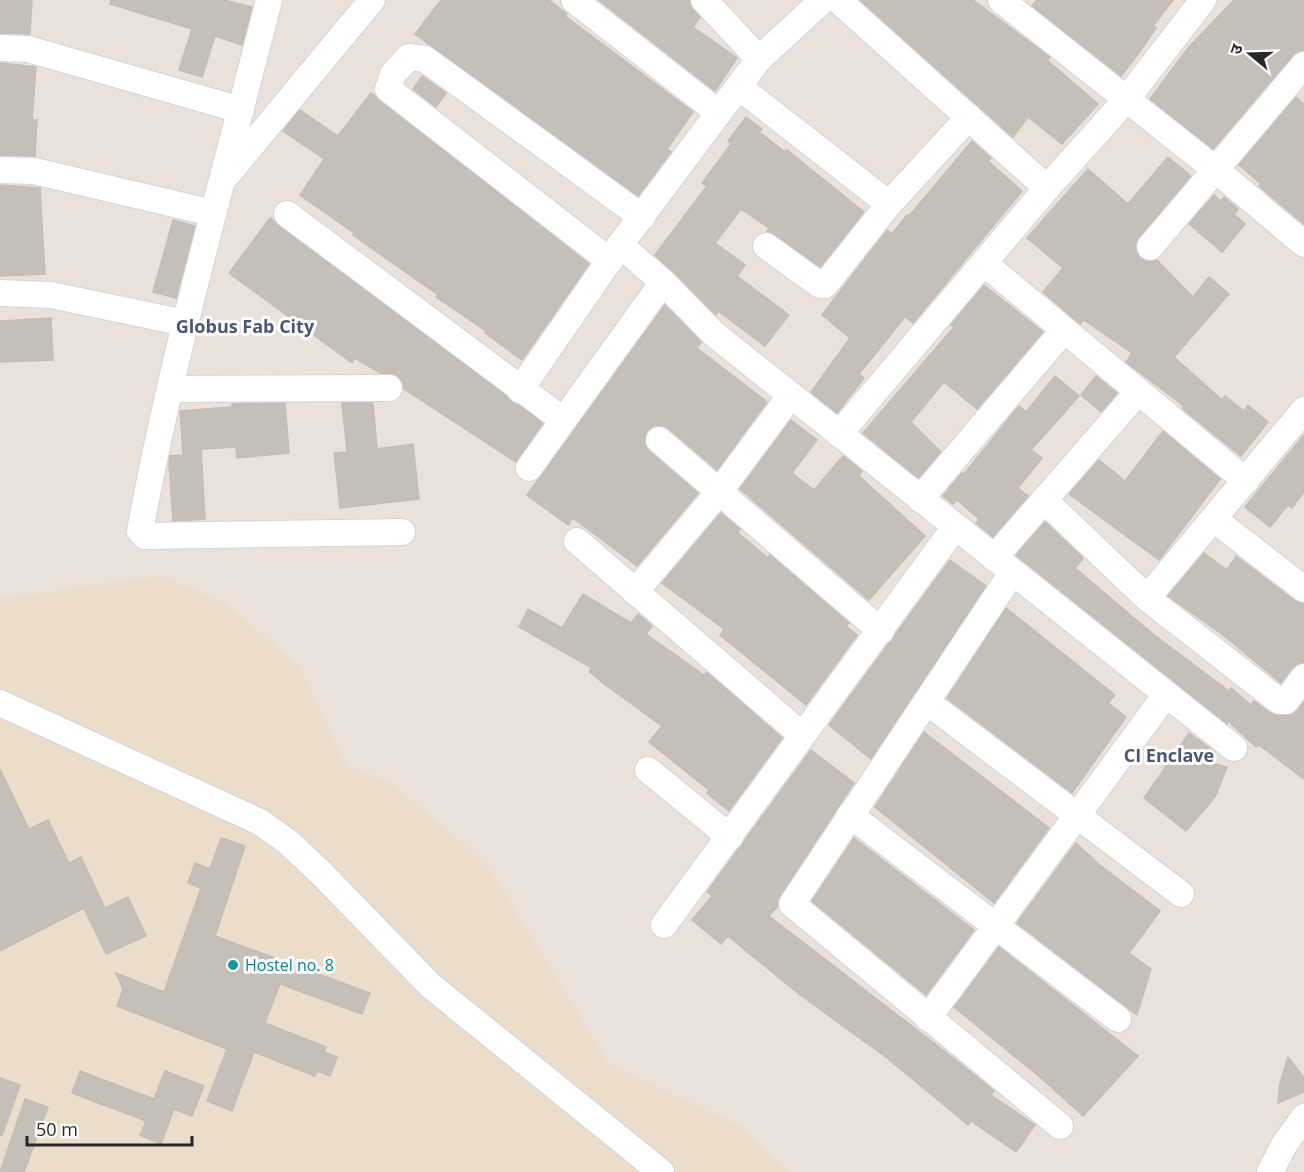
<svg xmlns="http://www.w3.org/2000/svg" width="1304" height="1172" viewBox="0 0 1304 1172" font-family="'Open Sans','Noto Sans Devanagari',sans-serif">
	<rect width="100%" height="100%" fill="#eae2da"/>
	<polygon fill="#ebddca" points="160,575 224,602 300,667 347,766 388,781 461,841 493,873 608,1063 740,1126 789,1172 0,1172 0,599"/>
	<g fill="#c5bfba" stroke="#c5bdb4" stroke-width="1.5">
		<polygon points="0,0 32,0 30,34 0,33"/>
		<polygon points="111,0 224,0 252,7 242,45 215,36 202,77 179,70 192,29 110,4"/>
		<polygon points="441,0 549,0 567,14 565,16 693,112 667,149 671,152 638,196 415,34"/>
		<polygon points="599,0 689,0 693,10 700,17 693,27 737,58 715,91"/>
		<polygon points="860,0 973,0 1050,57 1047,60 1098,104 1062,144 1028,117 1013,137"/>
		<polygon points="1037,0 1173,0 1153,26 1156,28 1139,53 1121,76 1032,6"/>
		<polygon points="1234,0 1304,0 1304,50 1293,55 1213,149 1150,99 1188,48"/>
		<polygon points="0,63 36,67 32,120 37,120 35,156 0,155"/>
		<polygon points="422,76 446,93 436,107 413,89"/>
		<polygon points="371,93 589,264 522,360 485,333 486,331 436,297 438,295 353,235 354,233 300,195 324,159 283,131 300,110 338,136"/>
		<polygon points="1296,97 1304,104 1304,224 1259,186 1261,184 1239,165"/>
		<polygon points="746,117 762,129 759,132 785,152 787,150 864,212 820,267 767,231 769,228 741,209 715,243 745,265 737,276 789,315 765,346 718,311 716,315 655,255 707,186 702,183 731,144 728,141"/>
		<polygon points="972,141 991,158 988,161 1022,191 913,323 905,317 859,374 864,378 837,413 811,392 850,338 822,315 887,230 892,234 907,215 909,216"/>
		<polygon points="1168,157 1191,176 1139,237 1136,252 1147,262 1157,260 1193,297 1209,277 1229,294 1174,357 1222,400 1225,396 1244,411 1248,405 1268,422 1241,456 1183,409 1184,406 1126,362 1132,353 1084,320 1080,324 1043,292 1063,268 1027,238 1088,169 1128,204"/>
		<polygon points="0,185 40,188 45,274 0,276"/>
		<polygon points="1214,195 1221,201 1224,197 1238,209 1234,214 1245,224 1222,252 1189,224"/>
		<polygon points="270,218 543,423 516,462 404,389 397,375 380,373 355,358 352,363 229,273"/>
		<polygon points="173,220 195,226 176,298 153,292"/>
		<polygon points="984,285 1043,332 977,409 944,382 911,422 941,452 918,478 863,433 954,327 951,325"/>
		<polygon points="665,305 701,342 697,348 767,402 717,470 668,428 655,426 647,431 645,444 649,451 698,493 637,566 573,518 568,525 527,495"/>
		<polygon points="51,318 53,360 0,362 0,321"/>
		<polygon points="1055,376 1079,396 1031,450 1042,458 1018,488 1028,496 993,537 976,523 979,519 957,500 953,504 943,496 962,473 964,474 1019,406 1026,412"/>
		<polygon points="1096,376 1117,393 1101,412 1081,395"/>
		<polygon points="285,403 289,453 237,458 236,447 201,449 205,519 173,521 169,463 170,456 183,455 180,411 232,407 232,404"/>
		<polygon points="342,403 373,403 377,449 413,444 419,499 340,508 334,453 347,452"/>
		<polygon points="791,420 817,440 792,473 814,490 843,456 862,471 859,476 925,536 869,600 740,489"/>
		<polygon points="1163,431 1220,479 1159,560 1069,494 1099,460 1125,481"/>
		<polygon points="1304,435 1304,492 1292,508 1288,505 1270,527 1245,507"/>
		<polygon points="721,513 740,529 738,533 768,558 770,555 849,623 846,626 857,635 806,705 720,635 724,629 662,583"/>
		<polygon points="1045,522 1083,558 1075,568 1153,634 1229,691 1231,688 1251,705 1254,701 1270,713 1279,716 1293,714 1304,702 1304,779 1259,745 1256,747 1228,721 1227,724 1016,555"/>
		<polygon points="1204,553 1227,570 1236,556 1295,601 1304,604 1304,662 1292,668 1281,683 1223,635 1168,596"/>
		<polygon points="950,560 986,586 871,759 829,725"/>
		<polygon points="583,594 631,623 638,614 652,626 646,634 704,675 707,672 782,738 729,811 707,793 709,790 649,742 662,726 604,684 589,671 592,668 519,627 528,609 562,628"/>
		<polygon points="1006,608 1115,695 1108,703 1126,717 1072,793 947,698"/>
		<polygon points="924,732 1049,828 994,903 875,807"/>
		<polygon points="1189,733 1215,752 1211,763 1227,767 1215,797 1186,831 1144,798"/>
		<polygon points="811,750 854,783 780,896 778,906 769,916 952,1057 994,1091 991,1095 1035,1125 1016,1152 971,1121 968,1125 887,1058 799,994 728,936 721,944 692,920 712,896 707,892"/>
		<polygon points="0,769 29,829 48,820 69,863 81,857 105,908 128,897 146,936 106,954 84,908 0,951"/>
		<polygon points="221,838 245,846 215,936 370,993 362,1014 280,984 265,1023 326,1047 324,1052 337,1057 330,1076 317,1071 315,1076 254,1052 232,1111 207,1101 227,1049 117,1006 123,989 116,973 164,992 201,888 188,883 195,863 210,869"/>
		<polygon points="854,838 974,930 926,995 812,901"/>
		<polygon points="1076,843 1101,866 1160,911 1129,953 1151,969 1137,1015 1017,923"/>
		<polygon points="999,947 1138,1056 1083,1116 1041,1078 954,1007"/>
		<polygon points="1288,1057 1304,1078 1304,1092 1278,1103 1280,1083"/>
		<polygon points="80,1071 154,1099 165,1071 204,1086 192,1116 174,1109 161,1144 140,1135 146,1121 72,1093"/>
		<polygon points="0,1078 20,1085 2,1136 0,1135"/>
		<polygon points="25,1099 48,1107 24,1172 0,1172"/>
	</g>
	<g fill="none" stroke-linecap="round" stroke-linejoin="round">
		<defs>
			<g id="minor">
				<path d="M269,0C224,177 173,352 140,531L145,536L402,532"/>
				<polyline points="574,0 719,113"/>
				<polyline points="704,0 759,59"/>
				<polyline points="838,0 1047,188"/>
				<polyline points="1001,0 1216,170 1304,244"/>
				<polyline points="0,48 28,49 241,110"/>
				<polyline points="739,87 889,204"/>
				<polyline points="0,170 34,171 213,213"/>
				<polyline points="227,175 372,0"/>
				<polyline points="287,214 563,420"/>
				<polyline points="766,246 820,285 825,285 889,204 969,117"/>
				<polyline points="1150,247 1304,65"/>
				<polyline points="610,261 388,89 393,74 409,57 425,59 642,217"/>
				<polyline points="984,263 1246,481"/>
				<polyline points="663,282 714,334 1234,748"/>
				<polyline points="0,293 51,295 185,323"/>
				<polyline points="170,389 389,388"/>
				<polyline points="520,390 620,245 759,59 823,0"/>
				<polyline points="839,434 1047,188 1126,100 1203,0"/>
				<polyline points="659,440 881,631"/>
				<polyline points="529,468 663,282 620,245"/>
				<polyline points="920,499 1064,330"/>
				<polyline points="1044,500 1147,598 1279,701 1286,701 1304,677"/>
				<polyline points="1215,520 1304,589"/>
				<polyline points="577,541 802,735"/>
				<polyline points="994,558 1138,392"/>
				<polyline points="1012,573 792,904 1060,1126"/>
				<polyline points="635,592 719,492 791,395"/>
				<polyline points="1147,598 1304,410"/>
				<polyline points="927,702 1181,894"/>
				<polyline points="0,703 260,822 288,842 320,872 431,986 661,1172"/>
				<polyline points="648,770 730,837"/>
				<polyline points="850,815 1118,1019"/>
				<polyline points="664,925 955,527"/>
				<polyline points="928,1018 1165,696"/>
				<polyline points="1270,1172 1284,1145 1304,1117"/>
			</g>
		</defs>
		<use href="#minor" stroke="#cfd4e1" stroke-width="28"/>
		<use href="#minor" stroke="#fff" stroke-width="26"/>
	</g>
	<circle fill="#0f9aa8" stroke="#fff" stroke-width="2" cx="233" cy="965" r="6"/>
	<g text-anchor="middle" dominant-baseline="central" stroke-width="6" stroke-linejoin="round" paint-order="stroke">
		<g font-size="16" fill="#0d838f" stroke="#fff" text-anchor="start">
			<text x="245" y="965">Hostel no. 8</text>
		</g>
		<g font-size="18" font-weight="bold" fill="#4b5776" stroke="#fff">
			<text x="245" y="326">Globus Fab City</text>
			<text x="1169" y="755">CI Enclave</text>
		</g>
	</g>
	<g transform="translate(1250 54) rotate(289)" stroke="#ffffff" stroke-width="4.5" paint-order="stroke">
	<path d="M0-4.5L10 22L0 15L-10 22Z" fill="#282828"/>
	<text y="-9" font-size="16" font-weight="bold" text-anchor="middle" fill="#282828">उ</text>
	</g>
	<path d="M27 1136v9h165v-9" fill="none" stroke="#282828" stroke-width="3"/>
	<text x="36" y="1136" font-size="18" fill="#282828" stroke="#ffffff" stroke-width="4.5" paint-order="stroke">50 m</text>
</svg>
